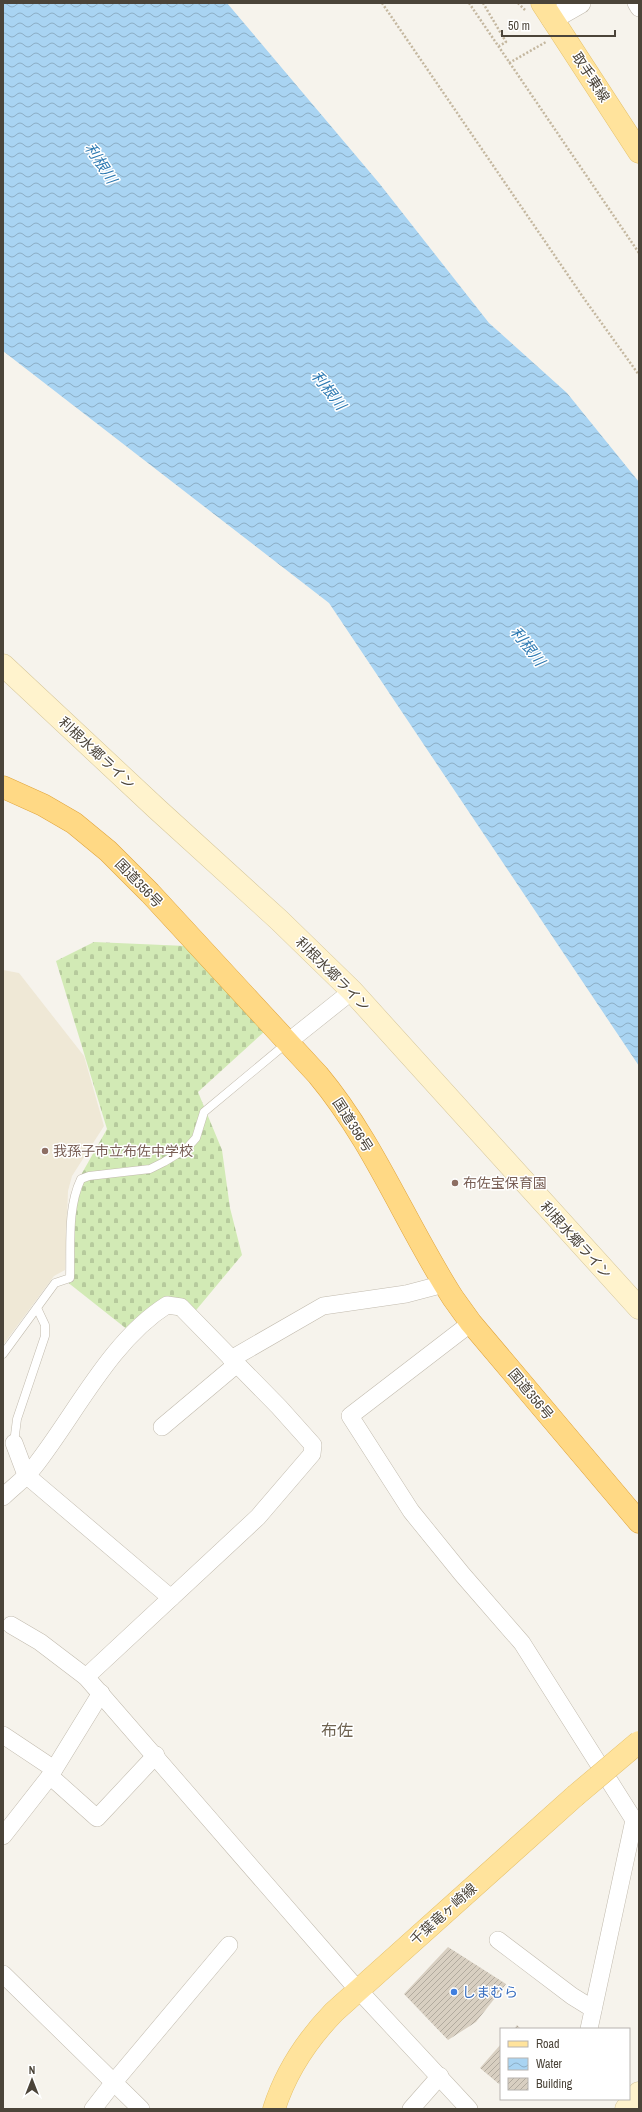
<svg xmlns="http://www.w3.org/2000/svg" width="642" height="2112" viewBox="0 0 642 2112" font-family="'Archivo Narrow','Noto Sans JP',sans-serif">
	<defs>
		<pattern id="cemetery-stones" width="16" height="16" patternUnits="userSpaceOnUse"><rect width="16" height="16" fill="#d2eab5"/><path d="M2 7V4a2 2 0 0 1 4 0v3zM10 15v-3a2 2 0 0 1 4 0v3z" fill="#b6ca9c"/></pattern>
		<pattern id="water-waves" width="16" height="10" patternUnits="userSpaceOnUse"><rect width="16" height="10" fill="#a9d4f2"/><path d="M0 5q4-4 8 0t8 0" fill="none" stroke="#8caec5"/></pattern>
		<pattern id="building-hatch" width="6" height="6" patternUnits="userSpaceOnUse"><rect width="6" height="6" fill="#d8cfc1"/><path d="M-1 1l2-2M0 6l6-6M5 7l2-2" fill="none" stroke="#b1aa9e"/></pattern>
	</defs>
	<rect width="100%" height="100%" fill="#f6f3ec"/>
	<polygon fill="#efe8d6" points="3,970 19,973 84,1056 104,1126 72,1176 68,1191 65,1270 54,1276 3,1345"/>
	<polygon fill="url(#cemetery-stones)" points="94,942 186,946 265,1031 198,1092 222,1150 230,1208 242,1255 187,1321 163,1308 133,1334 66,1281 77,1182 107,1129 56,961"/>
	<polygon fill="url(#water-waves)" points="3,3 227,3 379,183 489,323 567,393 639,482 639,1066 329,603 3,351"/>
	<g fill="url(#building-hatch)">
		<polygon points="448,1947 506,1984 476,2022 448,2040 404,1994"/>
		<polygon points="517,2025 521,2029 514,2029"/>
		<polygon points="501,2044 501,2082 499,2084 480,2068"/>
	</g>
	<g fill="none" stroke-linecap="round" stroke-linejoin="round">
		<defs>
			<g id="service">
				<path d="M3,1354L55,1283L70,1278C71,1245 67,1208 81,1179L89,1176L150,1169L164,1162L187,1148L196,1138L204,1112L287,1043"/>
				<polyline points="14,1443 17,1419 45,1336 45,1325 37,1308"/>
			</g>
			<g id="minor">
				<polyline points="636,3 639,8"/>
				<polyline points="288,1042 352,991"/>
				<polyline points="471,1323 350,1416 411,1511 462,1574 522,1643 634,1820 589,2029"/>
				<polyline points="231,1359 323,1306 406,1294 444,1284"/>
				<polyline points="162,1427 237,1364"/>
				<polyline points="14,1443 26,1475 171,1598"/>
				<path d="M3,1497C13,1487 26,1478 34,1467C75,1415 110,1341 167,1305L181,1307L279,1407L313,1445L312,1454L258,1517L86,1677"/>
				<polyline points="11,1625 40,1642 86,1677 351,1982 469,2109"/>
				<polyline points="3,1735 54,1769"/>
				<polyline points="50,1776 97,1818 156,1755"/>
				<polyline points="3,1836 50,1776 101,1693"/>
				<polyline points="498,1940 572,1996 593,2009"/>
				<polyline points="3,1974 141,2109"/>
				<polyline points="93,2109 114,2082 229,1945"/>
				<polyline points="411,2109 440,2076"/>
			</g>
			<polyline id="tertiary" points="552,19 580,3"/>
			<g id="secondary">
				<polyline points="3,665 157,809 279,920 352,991 639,1308"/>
				<polyline points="626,2109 639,2093"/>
			</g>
			<g id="primary">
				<polyline points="542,3 639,152"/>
				<path d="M274,2109C286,2071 307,2040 334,2012L575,1796"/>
			</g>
			<path id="trunk" d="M3,787L43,805L74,823L108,851L150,893L318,1075C374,1142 406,1225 453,1298L471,1323L639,1522"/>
		</defs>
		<use href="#service" stroke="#c2bbae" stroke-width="9"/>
		<use href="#minor" stroke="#c2bbae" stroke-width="18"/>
		<use href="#tertiary" stroke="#c2bbae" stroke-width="22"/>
		<use href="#secondary" stroke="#d6c79b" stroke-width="23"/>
		<use href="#primary" stroke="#e6c16a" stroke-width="23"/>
		<use href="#trunk" stroke="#e0a43c" stroke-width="23"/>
		<g stroke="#c4b79f" stroke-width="2.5" stroke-dasharray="2 2" stroke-linecap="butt">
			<polyline points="382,3 585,300 639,375"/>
			<polyline points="469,3 639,253"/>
			<polyline points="483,3 506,42 499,46"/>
			<polyline points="518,3 525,10"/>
			<polyline points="509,63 546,42"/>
		</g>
		<use href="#service" stroke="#fff" stroke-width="8"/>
		<use href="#minor" stroke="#fff" stroke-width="17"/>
		<use href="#tertiary" stroke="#fff" stroke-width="21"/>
		<use href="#secondary" stroke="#fff3cd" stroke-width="22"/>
		<use href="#primary" stroke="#ffe39c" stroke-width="22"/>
		<use href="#trunk" stroke="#ffd985" stroke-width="22"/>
		<defs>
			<polyline id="primary-bridge" points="575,1796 639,1742"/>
		</defs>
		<use href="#primary-bridge" stroke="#e6c16a" stroke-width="23" stroke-linecap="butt"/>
		<use href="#primary-bridge" stroke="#ffe39c" stroke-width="22"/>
	</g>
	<g fill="#8d6e63" stroke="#fff" stroke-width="1.5">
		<circle cx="45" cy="1151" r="4"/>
		<circle cx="455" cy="1183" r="4"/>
	</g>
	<circle fill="#3f7fe0" stroke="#fff" stroke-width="1.5" cx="454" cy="1992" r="4"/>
	<g text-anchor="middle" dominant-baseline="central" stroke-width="3" stroke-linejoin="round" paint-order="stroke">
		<g font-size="14" fill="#4b4439" stroke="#fff">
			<text transform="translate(591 77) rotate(57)">取手東線</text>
			<text transform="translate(97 753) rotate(43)">利根水郷ライン</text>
			<text transform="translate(139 883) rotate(46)">国道356号</text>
			<text transform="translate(333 974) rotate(45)">利根水郷ライン</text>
			<text transform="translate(353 1125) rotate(57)">国道356号</text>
			<text transform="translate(576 1240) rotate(48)">利根水郷ライン</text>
			<text transform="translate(531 1394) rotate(50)">国道356号</text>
			<text transform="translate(443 1914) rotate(-42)">千葉竜ヶ崎線</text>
		</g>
		<g font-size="14" fill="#785e54" stroke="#fff" text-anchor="start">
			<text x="53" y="1151">我孫子市立布佐中学校</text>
			<text x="463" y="1183">布佐宝保育園</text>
		</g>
		<g font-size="14" fill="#366cbe" stroke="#fff" text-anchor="start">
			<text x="462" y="1992">しまむら</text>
		</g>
		<g font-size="15" font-style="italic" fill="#2e7ab2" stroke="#fff">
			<text transform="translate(101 163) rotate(57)">利根川</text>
			<text transform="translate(329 390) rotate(52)">利根川</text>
			<text transform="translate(528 646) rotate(52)">利根川</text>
		</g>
		<g font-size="16" fill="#6e6250" stroke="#fff">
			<text x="337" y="1730">布佐</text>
		</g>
	</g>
	<rect width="642" height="2112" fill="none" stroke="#4b4439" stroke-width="8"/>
	<rect x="500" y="2028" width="130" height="72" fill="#ffffff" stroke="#b7b4b0"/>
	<rect x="508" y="2041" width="20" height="6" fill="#ffe39c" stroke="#b7b4b0"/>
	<text x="536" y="2048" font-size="12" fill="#4b4439">Road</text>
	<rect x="508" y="2058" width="20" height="12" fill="url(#water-waves)" stroke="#b7b4b0"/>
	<text x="536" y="2068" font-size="12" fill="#4b4439">Water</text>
	<rect x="508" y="2078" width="20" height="12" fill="url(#building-hatch)" stroke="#b7b4b0"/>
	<text x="536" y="2088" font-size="12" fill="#4b4439">Building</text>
	<g transform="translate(32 2080)" stroke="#ffffff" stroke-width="3" paint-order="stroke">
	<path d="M0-3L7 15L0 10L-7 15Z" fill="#4b4439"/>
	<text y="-6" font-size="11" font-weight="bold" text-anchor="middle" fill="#4b4439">N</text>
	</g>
	<path d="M502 30v6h113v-6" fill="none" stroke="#4b4439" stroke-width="2"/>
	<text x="508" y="30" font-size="12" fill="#4b4439" stroke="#ffffff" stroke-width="3" paint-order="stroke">50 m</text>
</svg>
